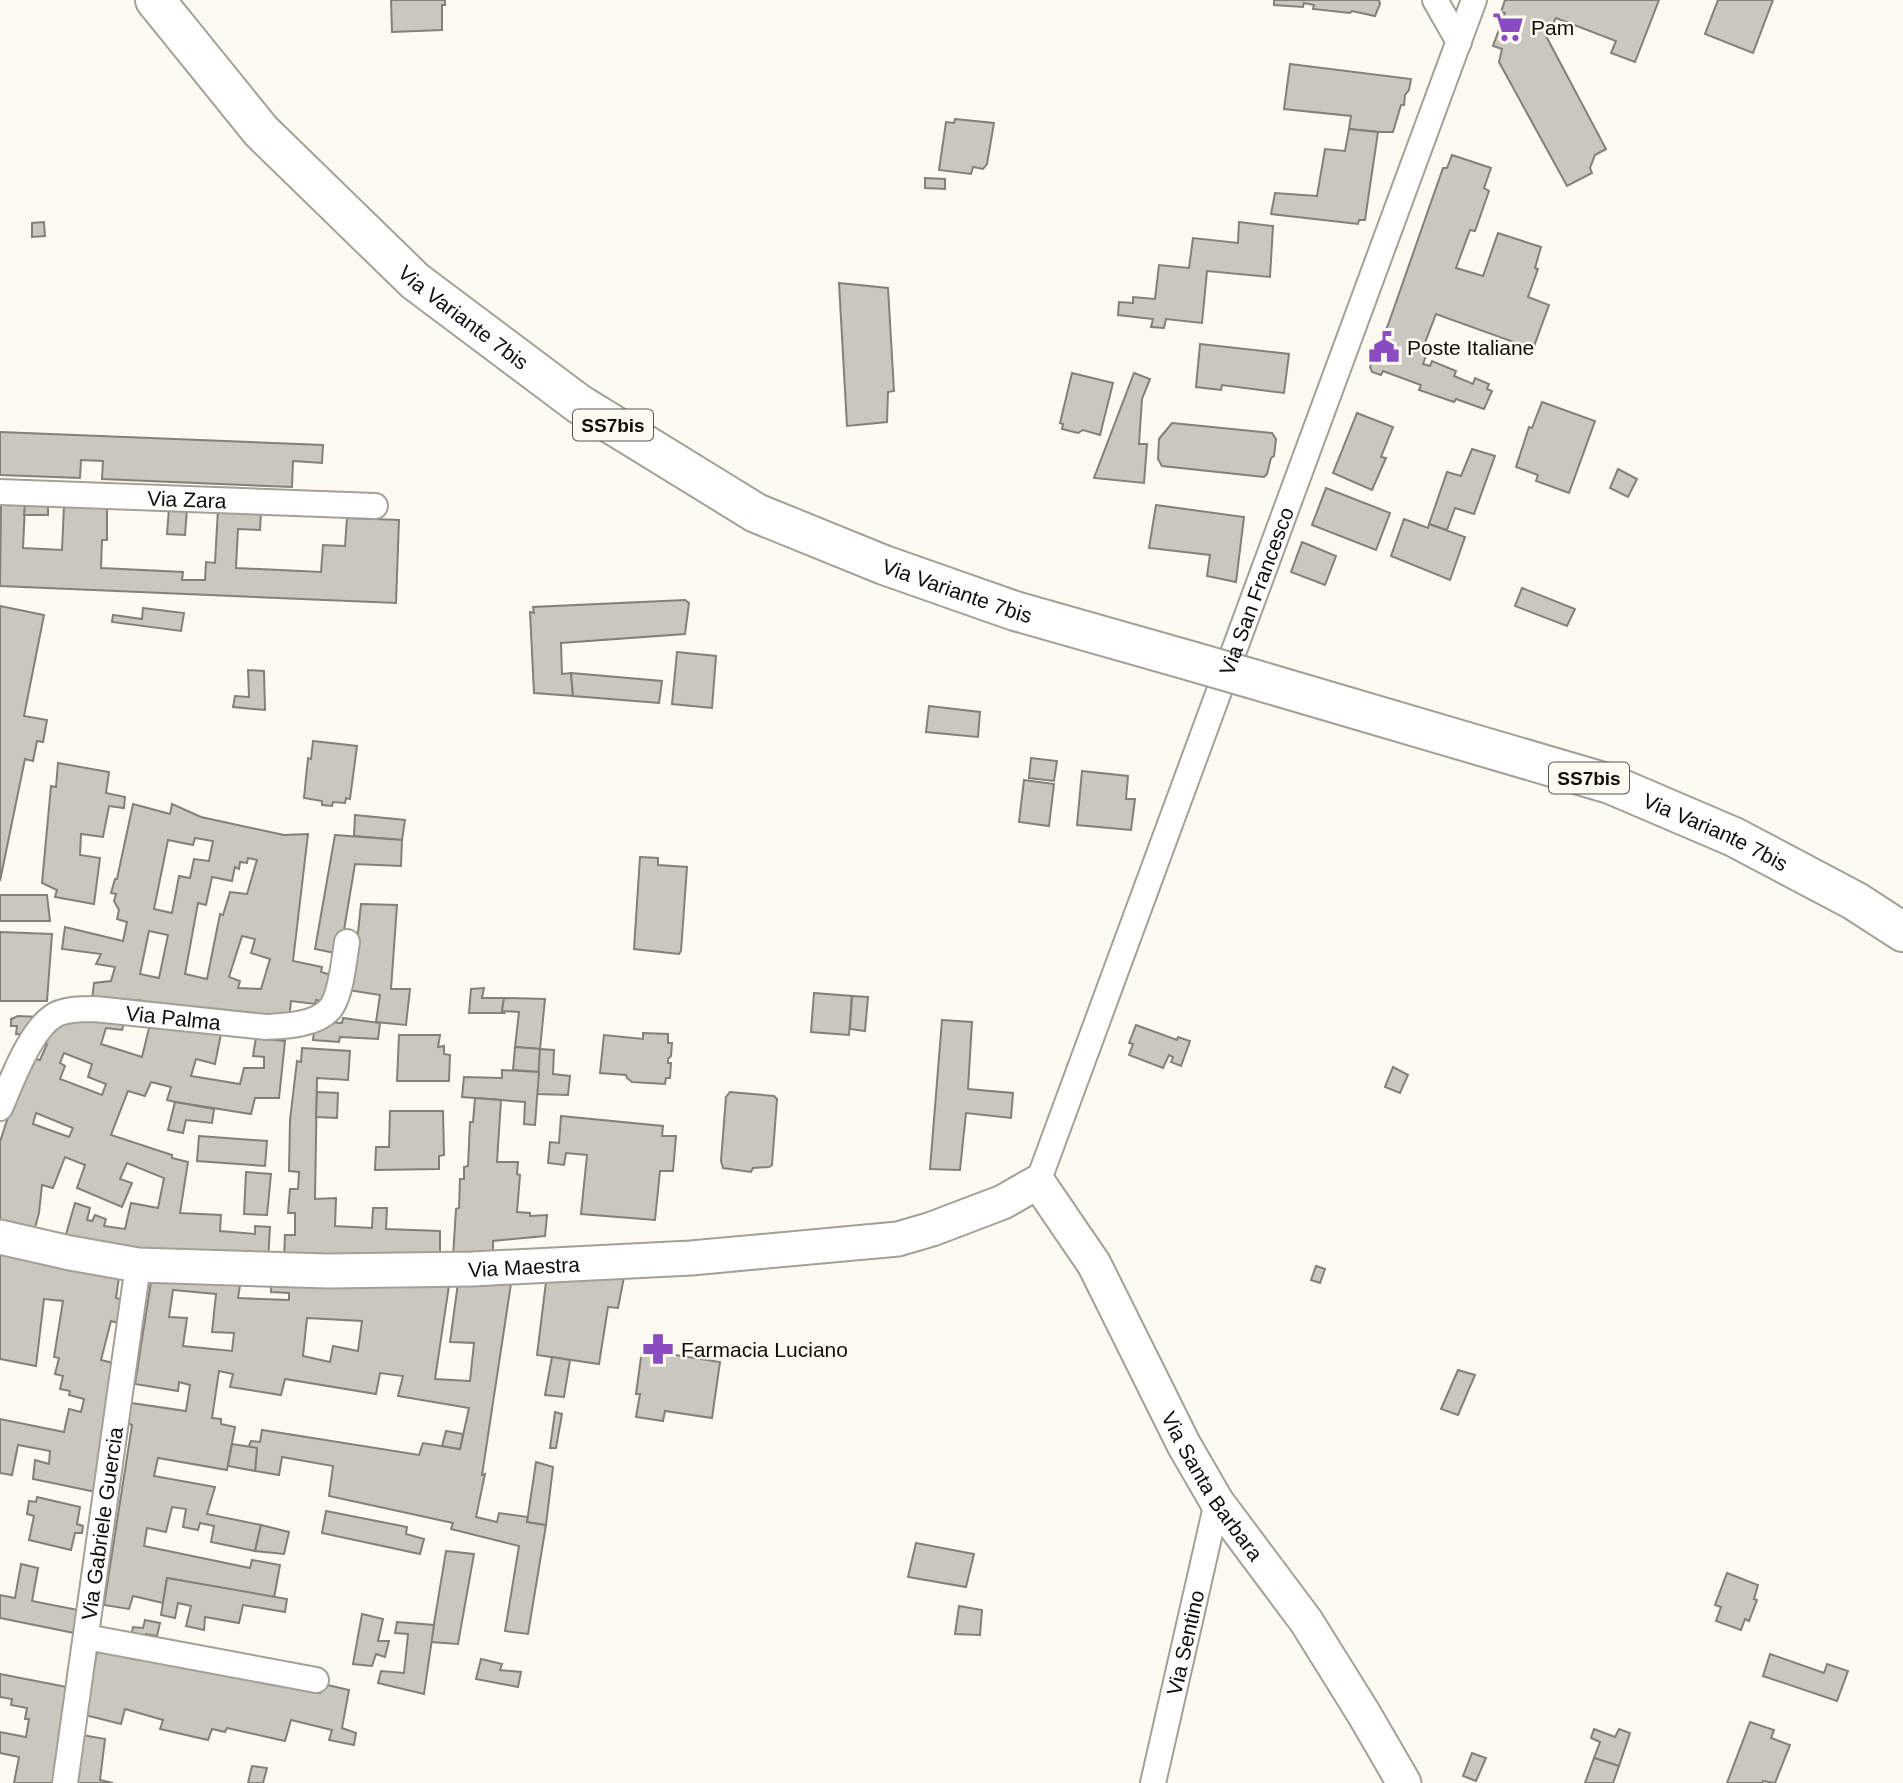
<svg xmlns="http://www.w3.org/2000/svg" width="1903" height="1783" viewBox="0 0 1903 1783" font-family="Helvetica,sans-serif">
	<rect width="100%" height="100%" fill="#fdfbf1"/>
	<g fill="#cac8be" stroke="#828077" stroke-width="2" fill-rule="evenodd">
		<polygon points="391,0 445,0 445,5 442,5 442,30 392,32"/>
		<polygon points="1274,0 1379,0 1380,4 1375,16 1352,11 1350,13 1313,9 1314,5 1304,3 1303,7 1274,5"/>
		<polygon points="1505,0 1659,0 1635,62 1611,53 1616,41 1556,18 1546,36 1606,149 1595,155 1590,168 1592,173 1567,186 1499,62 1502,49 1493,46 1505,13 1501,12"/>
		<polygon points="1718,0 1773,0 1753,53 1705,34"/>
		<polygon points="1290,64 1411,79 1409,90 1405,95 1404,105 1401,105 1393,132 1378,132 1349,129 1351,116 1284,109"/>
		<polygon points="955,119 994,123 987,164 983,169 973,167 971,174 939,170 946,122 954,123"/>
		<polygon points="1349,129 1378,132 1365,220 1359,220 1358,224 1271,214 1275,193 1317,196 1325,149 1345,151"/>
		<polygon points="1452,155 1491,168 1484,188 1489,191 1475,231 1470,230 1456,268 1483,276 1498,233 1541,247 1535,268 1538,269 1528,297 1549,305 1533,349 1436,314 1423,348 1428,350 1423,364 1430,366 1432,361 1456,371 1454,376 1473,384 1475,378 1489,384 1487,389 1492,391 1484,409 1456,399 1454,402 1419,390 1421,385 1383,371 1381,375 1372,372 1370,367 1388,325 1443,168 1447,168"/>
		<polygon points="925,178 945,179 945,189 925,188"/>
		<polygon points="44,222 45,236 32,237 32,223"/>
		<polygon points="1239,222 1273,226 1270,277 1207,271 1202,323 1166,319 1164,328 1151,327 1153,319 1118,315 1119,302 1133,303 1133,297 1155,299 1159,265 1189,268 1193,238 1238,243"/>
		<polygon points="839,283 888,288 894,391 888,392 887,422 847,426"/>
		<polygon points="1200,344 1289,354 1284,393 1222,385 1221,390 1196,387"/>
		<polygon points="1072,373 1113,383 1100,435 1083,430 1078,433 1062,429 1063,424 1060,423"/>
		<polygon points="1134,373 1150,379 1142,399 1139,444 1147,444 1144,483 1094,478"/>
		<polygon points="1542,402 1595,421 1569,493 1536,481 1538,475 1516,467 1529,427 1532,428"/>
		<polygon points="1357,413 1393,427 1381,457 1386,458 1372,490 1333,473"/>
		<polygon points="1172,423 1272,433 1276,439 1274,456 1271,458 1267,474 1264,477 1162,466 1158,459 1159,439"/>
		<polygon points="0,432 323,445 322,463 293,461 292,487 102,479 103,461 81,460 80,478 0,475"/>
		<polygon points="1472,449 1495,456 1474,514 1455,508 1447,530 1429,524 1447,472 1461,476"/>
		<polygon points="1618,469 1637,479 1628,497 1610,488"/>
		<polygon points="1326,488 1390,513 1376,550 1312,525"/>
		<polygon points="1,504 25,505 23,548 62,550 64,505 107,507 107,540 102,540 101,568 183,572 182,580 205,580 206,562 215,563 218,509 261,511 260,530 238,529 236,568 321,572 323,545 345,546 347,518 399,520 396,603 0,586"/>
		<polygon points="25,505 48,506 48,515 24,515"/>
		<polygon points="1156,505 1244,517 1236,582 1207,576 1210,555 1149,548"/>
		<polygon points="169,508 187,509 185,535 167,534"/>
		<polygon points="1404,519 1428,528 1429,524 1465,537 1450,580 1391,556"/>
		<polygon points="1302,542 1336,556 1325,585 1291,572"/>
		<polygon points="1522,588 1575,609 1567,626 1515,606"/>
		<polygon points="685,600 689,603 685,634 561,643 562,674 571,673 573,696 534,693 530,612 534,613 533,607"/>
		<polygon points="0,606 44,615 24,716 47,720 43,742 37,741 33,761 25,759 0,881"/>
		<polygon points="143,608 184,613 181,631 112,622 113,615 142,619"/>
		<polygon points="677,652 716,656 712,708 672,704"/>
		<polygon points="248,670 264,671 265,710 233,707 235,696 249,697"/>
		<polygon points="571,673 662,681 659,703 573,696"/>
		<polygon points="929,706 980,712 978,737 926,732"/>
		<polygon points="313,741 357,746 350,799 346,798 345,803 333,802 332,806 322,805 322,801 304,798 308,758 311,759"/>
		<polygon points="1031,758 1057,761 1054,781 1029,778"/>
		<polygon points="58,763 109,772 106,793 125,797 124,808 109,806 103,837 81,834 80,855 100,858 94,904 55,897 57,890 42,883 51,786 56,787"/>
		<polygon points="1082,771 1128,776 1126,799 1135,799 1131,830 1077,825"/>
		<polygon points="1024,780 1054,784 1049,826 1019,822"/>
		<path d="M133,804L170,814L172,804L201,817L284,835L308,834L293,961L322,967L321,972L335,976L328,1002L316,1000L315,1004L291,1001L289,1019L181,1008L137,1000H92L94,983L111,981L115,967L96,964L101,954L62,949L65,927L123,941L127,922L117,919L119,910L114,901L116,894L111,893L115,879H117ZM195,838L213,841L209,861L194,859L190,878L179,876L172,913L154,909L168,840L193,845ZM248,858L257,860L247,894L230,892L223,915L220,914L207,979L185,974L198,903L206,905L212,877L232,881L235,867L239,869L240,862L247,863ZM149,931L168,935L159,978L140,974ZM242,936L255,939L251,953L270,959L261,989L238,988L240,981L229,977Z"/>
		<polygon points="355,815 405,820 402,840 354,836"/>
		<polygon points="335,835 402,840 401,866 355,864 340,954 315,949"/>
		<polygon points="640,857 658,858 658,865 687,867 681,951 679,954 634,949"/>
		<polygon points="0,895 47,895 50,921 0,921"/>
		<polygon points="361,904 397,905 391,989 410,989 406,1025 376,1022 380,995 348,990 354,971"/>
		<polygon points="0,932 52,934 47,1001 0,1001"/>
		<polygon points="484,988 482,998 504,998 502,1011 504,1013 469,1013 471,989"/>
		<polygon points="814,993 852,996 849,1035 811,1032"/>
		<polygon points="852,996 868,997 865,1031 850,1029"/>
		<polygon points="504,998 545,999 540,1049 515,1047 519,1012 502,1011"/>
		<polygon points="18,1016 38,1017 30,1035 16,1034 17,1026 11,1026 11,1019"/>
		<path d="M126,1017L122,1030L106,1028L101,1044L142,1057L151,1020L222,1029L215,1064L196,1059L191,1076L240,1084L244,1068H264V1057L253,1056L257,1031L266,1039L285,1041L279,1098H255L251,1114L175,1102L167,1100L171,1087L151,1082L145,1096L128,1091L111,1135L172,1155V1158L188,1162L180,1213L221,1215L220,1231L255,1234V1226L270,1227L268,1261L64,1241L75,1203L90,1208L87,1220L92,1221L95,1215L106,1219L104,1226L125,1229L131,1203L158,1208L164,1178L127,1163L120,1179L132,1183L122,1207L77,1188L85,1165L65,1157L53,1188L42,1185L39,1213L34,1231L0,1220V1142L7,1120L35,1059L40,1060L47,1044L44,1042L51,1024ZM64,1053L92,1064L88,1077L106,1084L102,1095L60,1079L65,1066L60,1063ZM36,1113L73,1128L69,1137L33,1124Z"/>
		<polygon points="343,1018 380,1023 378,1039 340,1037 339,1042 313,1040 315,1024 322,1022 342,1023"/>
		<polygon points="942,1020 972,1022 968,1089 1013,1093 1011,1118 966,1113 960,1170 930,1169"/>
		<polygon points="1136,1025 1177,1040 1178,1037 1190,1041 1181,1066 1171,1062 1173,1057 1169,1055 1163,1068 1129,1055 1133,1044 1129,1043"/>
		<polygon points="643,1033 668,1034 668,1043 672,1043 671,1056 668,1059 668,1063 671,1063 670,1078 666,1078 665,1084 632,1082 627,1078 626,1075 600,1073 604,1035 643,1039"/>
		<polygon points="399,1035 440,1035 438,1047 444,1046 444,1054 450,1055 449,1081 397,1081"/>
		<polygon points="515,1047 540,1049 539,1072 513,1070"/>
		<polygon points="302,1048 350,1051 348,1080 317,1078 315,1199 336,1198 335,1226 372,1228 373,1208 387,1208 386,1229 440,1231 440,1255 284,1259 285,1235 295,1235 295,1213 288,1213 290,1189 298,1189 299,1172 289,1171 290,1120 297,1061 301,1062"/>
		<polygon points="540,1049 554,1050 553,1074 570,1076 568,1095 537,1094"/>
		<polygon points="1393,1067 1408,1075 1400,1093 1385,1087"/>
		<polygon points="502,1070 539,1072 535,1125 524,1124 525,1102 462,1097 464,1077 502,1078"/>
		<polygon points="317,1092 338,1093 337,1118 316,1117"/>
		<polygon points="730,1092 774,1096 777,1099 772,1165 769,1167 753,1168 751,1172 723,1168 721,1161 726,1097"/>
		<polygon points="475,1098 501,1100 497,1162 518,1162 517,1174 520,1175 517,1212 530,1213 530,1216 547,1215 545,1236 493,1241 493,1259 453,1257 456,1209 459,1208 460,1179 464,1179 464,1167 468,1166 470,1122 473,1122"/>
		<polygon points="175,1102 214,1109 212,1123 186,1120 183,1133 168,1130"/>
		<polygon points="390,1111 443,1111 444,1155 439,1156 439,1169 375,1170 376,1147 389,1147"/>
		<polygon points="561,1116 663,1126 662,1136 676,1136 673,1171 660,1171 655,1220 581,1214 587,1155 566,1153 564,1165 548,1163 550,1142 559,1143"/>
		<polygon points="199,1136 267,1141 265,1166 197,1161"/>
		<polygon points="246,1172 271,1174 267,1215 244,1214"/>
		<polygon points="0,1245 119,1277 116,1298 132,1302 126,1325 111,1321 101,1360 118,1364 96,1492 33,1479 35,1460 49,1464 50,1451 18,1445 12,1475 0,1473 0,1419 64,1432 69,1409 81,1412 84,1399 69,1395 70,1391 60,1389 63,1376 55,1374 59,1358 54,1357 63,1301 44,1299 36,1366 0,1359"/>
		<polygon points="1316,1266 1325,1269 1320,1283 1311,1280"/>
		<path d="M153,1269L242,1273L238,1298L289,1300V1293L271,1292L272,1275L450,1279L435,1379L470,1381L474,1343L450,1342L458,1283L512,1277L482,1475L485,1474L476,1517L497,1522L499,1513L528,1517L527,1522L546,1525L528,1634L505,1631L519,1546L451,1529L453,1523L329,1496L333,1466L282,1457L279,1475L255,1471L257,1448H248L251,1441L260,1442L262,1430L419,1455L423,1443L460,1449L469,1408L398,1396L403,1376L380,1373L376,1394L285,1379L281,1395L230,1387L233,1374L219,1371L212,1418L221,1419V1424L235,1427L227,1470L158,1458L154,1476L215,1487L207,1514L261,1525L255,1551L211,1542L214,1526L200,1523L198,1530L183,1527L186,1509L172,1507L166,1532L147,1528L144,1546L250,1568L252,1560L280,1565L274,1598L167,1578L163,1603L133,1596L129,1609L104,1605L132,1425L127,1423L131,1403L186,1411L190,1385L179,1382L178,1391L135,1384ZM173,1290L216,1294L212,1332L234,1333L232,1351L183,1346L187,1318L169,1317ZM307,1318L362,1321L358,1351L333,1346L330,1362L303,1356Z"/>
		<polygon points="624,1277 618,1308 608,1307 599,1364 537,1355 546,1282"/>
		<polygon points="649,1344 670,1347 669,1354 720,1362 712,1418 665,1411 663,1421 636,1417 640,1394 636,1394 642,1350 648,1351"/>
		<polygon points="552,1357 570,1360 564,1397 545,1395"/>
		<polygon points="1458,1370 1475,1375 1458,1415 1441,1409"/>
		<polygon points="555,1412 562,1414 556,1448 550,1448"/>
		<polygon points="446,1431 463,1434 460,1449 442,1446"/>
		<polygon points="232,1444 257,1448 255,1471 228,1466"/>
		<polygon points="536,1462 553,1467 546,1525 527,1522"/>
		<polygon points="37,1497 80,1507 77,1524 83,1526 82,1533 75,1533 71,1550 29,1540 34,1516 27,1514 29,1501 36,1502"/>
		<polygon points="326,1511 407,1527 406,1534 424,1539 420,1554 322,1533"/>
		<polygon points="261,1525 289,1532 284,1554 255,1551"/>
		<polygon points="916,1543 974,1554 966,1587 908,1577"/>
		<polygon points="446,1551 474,1554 458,1644 431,1642"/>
		<polygon points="21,1564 38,1568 32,1601 83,1611 79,1634 0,1618 0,1595 15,1598"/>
		<polygon points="1727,1573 1758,1585 1754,1599 1757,1600 1749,1621 1745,1619 1741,1630 1716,1621 1721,1607 1715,1605"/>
		<polygon points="167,1578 287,1599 285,1612 243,1605 239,1623 205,1617 204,1630 186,1626 191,1606 178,1603 175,1618 161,1615"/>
		<polygon points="959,1606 982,1610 980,1635 955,1634"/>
		<polygon points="362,1614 383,1619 378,1641 389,1641 385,1657 376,1654 372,1666 353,1664"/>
		<polygon points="145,1620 160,1623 157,1636 146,1634 144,1643 130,1640 133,1627 143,1628"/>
		<polygon points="397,1622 434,1625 424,1694 378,1683 381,1671 404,1673 408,1634 395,1633"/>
		<polygon points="98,1646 320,1693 323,1684 349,1690 342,1728 356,1733 354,1745 329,1740 332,1730 291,1720 285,1741 227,1728 225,1732 212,1729 208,1740 160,1729 163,1720 125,1709 121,1724 85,1715"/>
		<polygon points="1770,1654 1824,1673 1827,1664 1848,1671 1837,1701 1763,1676"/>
		<polygon points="481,1659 502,1664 500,1670 521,1672 518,1687 476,1679"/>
		<polygon points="0,1674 72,1688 58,1783 14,1783 19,1757 0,1753 0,1732 26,1737 29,1719 25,1719 27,1708 11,1705 12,1699 0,1697"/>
		<polygon points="1750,1722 1774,1730 1771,1738 1790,1745 1775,1783 1763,1781 1762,1783 1727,1783"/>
		<polygon points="1594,1729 1615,1737 1619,1729 1630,1733 1619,1766 1594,1758 1600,1742 1591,1738"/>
		<polygon points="82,1735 105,1739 100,1780 113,1783 75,1783"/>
		<polygon points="1472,1753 1486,1758 1476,1781 1463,1776"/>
		<polygon points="1594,1758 1619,1766 1613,1783 1585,1783"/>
		<polygon points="252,1766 267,1768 263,1783 248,1783"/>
	</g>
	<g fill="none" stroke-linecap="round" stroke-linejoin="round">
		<defs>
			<g id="street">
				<polyline points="1435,0 1459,42"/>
				<path id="s1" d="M0,492L375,506"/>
				<path id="s2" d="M0,1108C11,1083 29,1033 52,1017C62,1009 83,1009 95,1009L266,1027C285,1026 315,1025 329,1010C341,998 344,960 347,942"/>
				<path id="s3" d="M1038,1182L1474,0"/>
				<polyline points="86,1637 316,1680"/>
				<path id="s4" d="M65,1783L138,1265"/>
				<path id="s5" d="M1153,1783L1217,1502"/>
			</g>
			<g id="secondary">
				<path id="s6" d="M0,1237L70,1253L138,1265L328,1271L472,1269L691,1258L898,1239L932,1229L1003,1202L1038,1182L1094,1264L1184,1445L1217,1502L1306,1621L1364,1714L1404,1783"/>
			</g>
			<g id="primary">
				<path id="s7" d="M155,0L261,131L415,281L579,404L756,513L884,565L1015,611L1191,661"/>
				<path id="s8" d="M1253,679L1610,784L1734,837L1855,901L1903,932"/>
			</g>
		</defs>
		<use href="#street" stroke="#a2a097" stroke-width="28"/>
		<use href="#secondary" stroke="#a2a097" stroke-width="37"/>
		<use href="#primary" stroke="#a2a097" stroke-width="42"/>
		<use href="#street" stroke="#fff" stroke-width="24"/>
		<use href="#secondary" stroke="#fff" stroke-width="33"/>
		<use href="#primary" stroke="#fff" stroke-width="38"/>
		<defs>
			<polyline id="primary-bridge" points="1191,661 1253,679"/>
		</defs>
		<use href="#primary-bridge" stroke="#a2a097" stroke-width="42" stroke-linecap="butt"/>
		<use href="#primary-bridge" stroke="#fff" stroke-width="38"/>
	</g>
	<defs>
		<symbol id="supermarket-bare" viewBox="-9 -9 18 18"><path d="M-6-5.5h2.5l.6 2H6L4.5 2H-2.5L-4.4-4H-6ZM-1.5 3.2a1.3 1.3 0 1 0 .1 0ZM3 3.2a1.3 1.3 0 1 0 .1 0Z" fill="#8c4cc1" stroke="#fdfbf1" stroke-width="2.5" paint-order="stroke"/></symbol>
		<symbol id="civic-bare" viewBox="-9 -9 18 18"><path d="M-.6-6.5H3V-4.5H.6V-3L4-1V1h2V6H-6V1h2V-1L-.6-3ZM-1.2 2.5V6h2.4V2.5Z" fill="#8c4cc1" stroke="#fdfbf1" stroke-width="2.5" paint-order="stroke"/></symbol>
		<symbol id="pharmacy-bare" viewBox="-9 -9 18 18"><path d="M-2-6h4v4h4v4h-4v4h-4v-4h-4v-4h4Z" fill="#8c4cc1" stroke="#fdfbf1" stroke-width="2.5" paint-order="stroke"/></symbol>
	</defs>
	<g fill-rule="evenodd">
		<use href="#supermarket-bare" x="1486" y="5" width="44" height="44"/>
		<use href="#civic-bare" x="1362" y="325" width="44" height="44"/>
		<use href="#pharmacy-bare" x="636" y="1327" width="44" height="44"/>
	</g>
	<g text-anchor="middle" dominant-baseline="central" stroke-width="5" stroke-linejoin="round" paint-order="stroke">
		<g fill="#fdfbf1" stroke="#565550" stroke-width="2">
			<rect x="573" y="409.5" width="80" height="31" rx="5"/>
			<rect x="1549" y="762.5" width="80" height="31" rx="5"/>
		</g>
		<g font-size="19" font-weight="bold" fill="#0f0e0b">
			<text x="613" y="425">SS7bis</text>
			<text x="1589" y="778">SS7bis</text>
		</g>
		<g font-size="21" fill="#0f0e0b" stroke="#fdfbf1" text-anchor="start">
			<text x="1531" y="27">Pam</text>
			<text x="1407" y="347">Poste Italiane</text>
			<text x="681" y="1349">Farmacia Luciano</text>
		</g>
		<g font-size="21" fill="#0f0e0b" stroke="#fdfbf1">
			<text stroke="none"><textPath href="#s7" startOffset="444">Via Variante 7bis</textPath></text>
			<text stroke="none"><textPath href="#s1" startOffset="187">Via Zara</textPath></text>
			<text stroke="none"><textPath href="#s7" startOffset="1012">Via Variante 7bis</textPath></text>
			<text stroke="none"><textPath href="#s3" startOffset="630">Via San Francesco</textPath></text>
			<text stroke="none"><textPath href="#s8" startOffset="488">Via Variante 7bis</textPath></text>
			<text stroke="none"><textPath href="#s2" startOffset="229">Via Palma</textPath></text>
			<text stroke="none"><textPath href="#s6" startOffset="527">Via Maestra</textPath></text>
			<text stroke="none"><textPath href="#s6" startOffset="1405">Via Santa Barbara</textPath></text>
			<text stroke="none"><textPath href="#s4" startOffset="262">Via Gabriele Guercia</textPath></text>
			<text stroke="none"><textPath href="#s5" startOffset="144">Via Sentino</textPath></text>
		</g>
	</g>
</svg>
